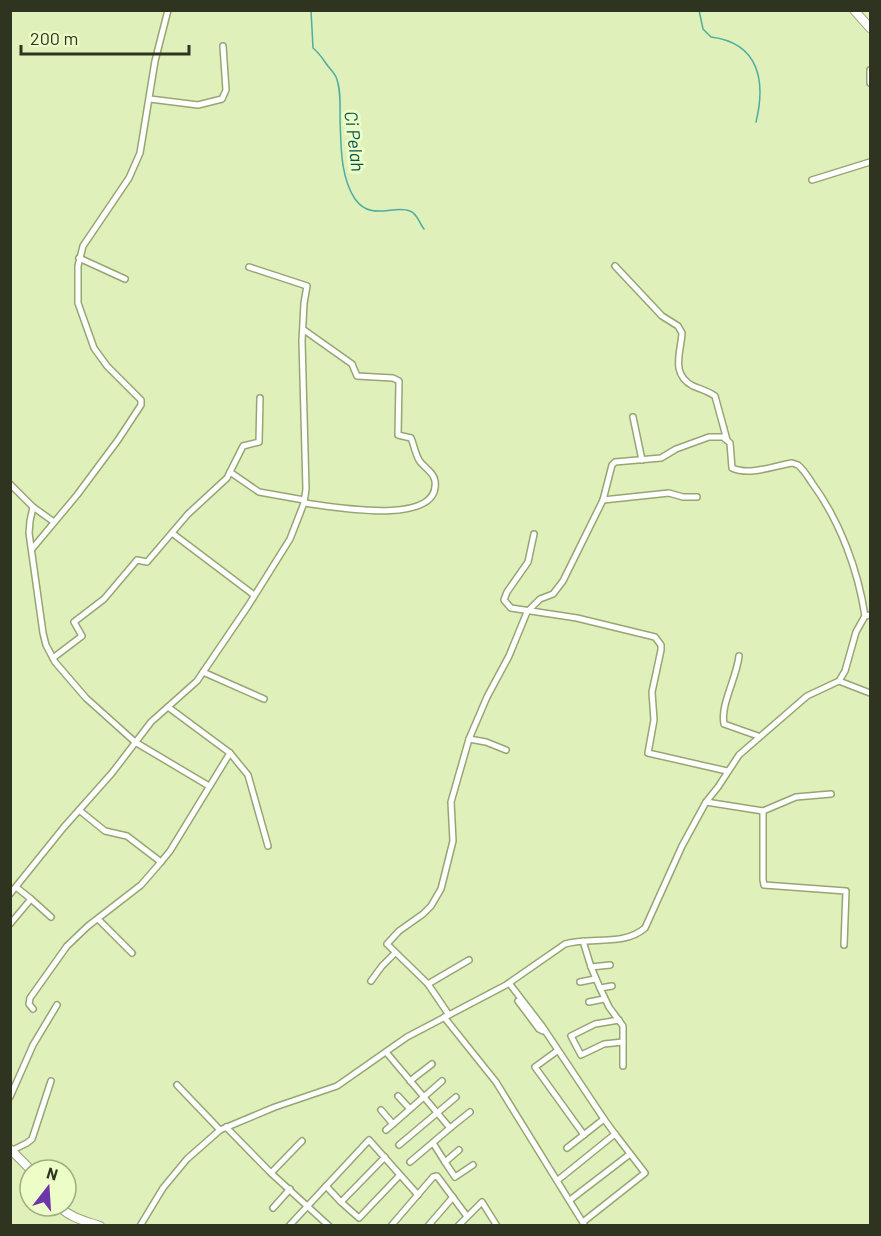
<svg xmlns="http://www.w3.org/2000/svg" width="881" height="1236" viewBox="0 0 881 1236" font-family="Barlow,sans-serif">
	<rect width="100%" height="100%" fill="#dff0ba"/>
	<g fill="none" stroke-linecap="round" stroke-linejoin="round">
		<g stroke="#4fad9f" stroke-width="1.5">
			<path d="M311,10L313,48C319,53 321,56 325,62C328,67 334,72 336,77C341,89 340,105 340,118C341,145 340,176 355,199C371,222 395,204 410,211C418,214 419,223 424,229"/>
			<path d="M699,10L703,29L711,37C759,43 766,81 756,122"/>
		</g>
		<defs>
			<g id="street">
				<polyline points="870,70 870,83"/>
				<polyline points="150,99 198,105 222,99 226,90 223,46"/>
				<polyline points="812,180 870,162"/>
				<polyline points="79,258 125,279"/>
				<path d="M615,266L662,316L678,326L682,333C681,352 670,374 693,386C700,389 708,391 715,396L727,440"/>
				<path d="M304,330L352,364L357,376L393,378L399,381L398,435L411,438C414,445 415,453 419,460C423,467 434,472 435,481C441,528 329,506 304,503"/>
				<polyline points="633,417 642,460"/>
				<polyline points="230,472 259,492 304,500"/>
				<polyline points="10,484 33,507 30,521 29,533 43,633 46,645 55,662 86,698 135,742 209,786"/>
				<polyline points="603,500 669,493 683,497 697,497"/>
				<polyline points="33,507 54,522"/>
				<polyline points="172,533 254,595"/>
				<polyline points="534,534 528,562 507,592 504,600 511,608 577,618 655,637 661,645 661,650 652,692 654,720 648,753 727,771"/>
				<polyline points="32,549 77,495 118,440 141,405 141,400 107,366 94,348 78,303 78,266 83,246 129,178 140,153 155,61 168,10"/>
				<path d="M739,656C737,677 720,705 724,724L758,736"/>
				<polyline points="53,658 82,636 74,622 104,599 137,560 147,562 188,514 227,478 243,446 259,442 260,398"/>
				<polyline points="203,672 264,699"/>
				<polyline points="839,681 870,693"/>
				<polyline points="168,707 230,753 248,775 268,846"/>
				<polyline points="469,739 486,742 506,750"/>
				<polyline points="706,802 763,811 796,797 831,794"/>
				<polyline points="79,810 105,831 127,836 161,862"/>
				<polyline points="763,811 763,880 764,885 846,891 844,945"/>
				<polyline points="10,894 64,827 112,773 151,722 197,681 248,606 290,539 304,503 306,489 302,341 304,303 307,286 249,267"/>
				<polyline points="31,899 51,917"/>
				<polyline points="98,919 132,953"/>
				<polyline points="10,924 31,899 16,887"/>
				<polyline points="583,941 591,967 610,965"/>
				<polyline points="591,967 600,988 612,986"/>
				<polyline points="371,981 382,966 395,953"/>
				<polyline points="580,982 595,979"/>
				<polyline points="509,983 542,1026 604,1119"/>
				<polyline points="428,984 469,960"/>
				<polyline points="600,988 609,1007 623,1026 623,1066"/>
				<polyline points="518,1001 539,1029 543,1031"/>
				<polyline points="589,1002 604,999"/>
				<polyline points="33,1009 29,1004 30,998 67,946 88,926 141,885 161,862 170,851 230,753"/>
				<path d="M449,1015L428,984L387,944L399,931L423,914L431,906L441,889L453,841L451,802L469,739L487,697L509,656L527,612L540,599L553,594L563,581L603,500L612,465L615,462L661,458L676,449L709,437H723L730,443L732,468C750,476 773,466 792,463L798,465C804,470 808,477 812,483C840,521 858,570 865,616"/>
				<polyline points="444,1017 496,1082 585,1226"/>
				<polyline points="619,1020 595,1024 571,1036 581,1055 604,1044 623,1042"/>
				<polyline points="557,1051 535,1067 584,1135"/>
				<polyline points="386,1052 450,1128 470,1112"/>
				<polyline points="410,1081 432,1064"/>
				<polyline points="177,1085 220,1130"/>
				<polyline points="398,1096 410,1109"/>
				<polyline points="10,1097 33,1045 57,1005"/>
				<polyline points="381,1110 393,1124 442,1081"/>
				<polyline points="226,1127 271,1173 329,1226"/>
				<polyline points="386,1130 393,1124"/>
				<polyline points="433,1143 445,1162 459,1150"/>
				<polyline points="399,1145 456,1097"/>
				<polyline points="567,1148 604,1119 615,1134"/>
				<polyline points="13,1150 27,1143 32,1139 51,1081"/>
				<polyline points="410,1162 450,1128"/>
				<polyline points="445,1162 455,1177 473,1165"/>
				<polyline points="271,1173 302,1141"/>
				<polyline points="558,1180 615,1134 645,1173 583,1222"/>
				<polyline points="326,1186 341,1202 385,1157"/>
				<polyline points="570,1200 630,1154"/>
				<polyline points="341,1202 359,1218 399,1176"/>
				<polyline points="273,1208 290,1189"/>
				<path d="M140,1226L163,1188L187,1159L220,1130L275,1107L337,1086L407,1037L506,985L565,944C590,936 623,947 645,928L682,846L706,802L718,787L739,755L807,696L839,681L845,671L856,632L865,616L870,615"/>
				<polyline points="289,1226 369,1140 418,1195"/>
				<polyline points="391,1226 433,1177 437,1176 466,1215"/>
				<polyline points="428,1226 453,1197"/>
				<polyline points="458,1226 482,1202 497,1226"/>
			</g>
			<g id="secondary">
				<polyline points="854,10 870,28"/>
				<polyline points="10,1149 31,1170"/>
				<path d="M59,1206C70,1218 86,1221 100,1226"/>
			</g>
		</defs>
		<use href="#street" stroke="#96a673" stroke-width="8"/>
		<use href="#secondary" stroke="#96a673" stroke-width="10"/>
		<use href="#street" stroke="#fff" stroke-width="5"/>
		<use href="#secondary" stroke="#fff" stroke-width="8"/>
	</g>
	<g text-anchor="middle" dominant-baseline="central" stroke-width="6" stroke-linejoin="round" paint-order="stroke">
		<g font-size="18" font-style="italic" fill="#00564c" stroke="#ecfdc7">
			<text transform="translate(355 141) rotate(83)">Ci Pelah</text>
		</g>
	</g>
	<rect width="881" height="1236" fill="none" stroke="#2e341f" stroke-width="24"/>
	<g transform="translate(48 1188) rotate(17)"><circle r="28" fill="#ecfdc7" stroke="#a0ad84" stroke-width="1.5"/>
	<path d="M0-4.5L10 22L0 15L-10 22Z" fill="#6e34aa"/>
	<text y="-9" font-size="16" font-weight="bold" text-anchor="middle" fill="#2e341f">N</text>
	</g>
	<path d="M21 45v9h168v-9" fill="none" stroke="#2e341f" stroke-width="3"/>
	<text x="30" y="45" font-size="18" fill="#2e341f" stroke="#ecfdc7" stroke-width="4.5" paint-order="stroke">200 m</text>
</svg>
